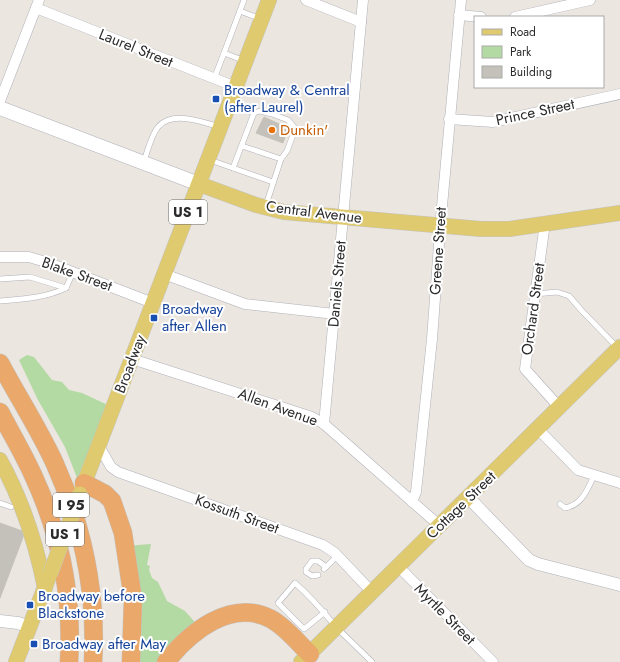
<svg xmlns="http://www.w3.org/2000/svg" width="620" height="662" viewBox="0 0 620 662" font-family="Jost,sans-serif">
	<rect width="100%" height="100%" fill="#ebe6df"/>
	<g fill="#b3daa3">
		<polygon points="27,355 34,357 52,380 62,382 69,390 82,393 112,407 81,488 65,447 38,400 19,360"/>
		<polygon points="151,544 147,565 150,566 149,570 152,578 158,582 167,601 185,611 201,629 169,662 132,662 125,546"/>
	</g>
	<g fill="#c4c0ba" stroke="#c6c2b9">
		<polygon points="264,117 288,128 283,143 256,133"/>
		<polygon points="0,523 25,532 0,598"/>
	</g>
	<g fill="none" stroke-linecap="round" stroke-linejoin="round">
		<defs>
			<g id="service">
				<polyline points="244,0 224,53 245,61"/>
				<polyline points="240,11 261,19"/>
				<polyline points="214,79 224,53"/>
				<polyline points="230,104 254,113 260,111 272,114 288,120 294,127 293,135 287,151 281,159 266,205"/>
				<polyline points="242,146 281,159"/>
				<polyline points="210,160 273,182"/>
				<path d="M144,161C148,150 151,136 158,127C172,110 203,122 220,127"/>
				<polyline points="233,168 254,113"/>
				<polyline points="0,279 30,277 66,288"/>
				<polyline points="535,294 557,292 569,296 582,311 618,348"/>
				<path d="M0,301C23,299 45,298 66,288L73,272"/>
				<polyline points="0,503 11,507"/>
				<path d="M560,504L565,508C582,505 587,490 594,476"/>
				<polyline points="324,569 337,556"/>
				<polyline points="318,575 312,576 306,572 306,569 312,561 318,561 326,567"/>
				<path d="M325,612L304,629L278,603L295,583C311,597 323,611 336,627L372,662"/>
			</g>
			<g id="minor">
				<polyline points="306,0 361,22"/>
				<polyline points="36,8 236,87"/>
				<polyline points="459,15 481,17"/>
				<polyline points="515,17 590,0"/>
				<polyline points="0,101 39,0"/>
				<polyline points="449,119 493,122 620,94"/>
				<polyline points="545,223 525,369 559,407"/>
				<polyline points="0,257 29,257 49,263 153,303"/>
				<polyline points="164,274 245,304 335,314"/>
				<polyline points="132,359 312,417 324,424 440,526"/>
				<polyline points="324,424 363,0"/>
				<polyline points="538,429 578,470 620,483"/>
				<polyline points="99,446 111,467 118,472 323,545 335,553 371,591"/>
				<polyline points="412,502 416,492 432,339 441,217 461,0"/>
				<polyline points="398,566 493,662"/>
			</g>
			<g id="tertiary">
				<polyline points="468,497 529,560 538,564 620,585"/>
				<polyline points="0,621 18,623 30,627"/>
			</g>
			<polyline id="secondary" points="0,108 199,184"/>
			<g id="primary">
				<polyline points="199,184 256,205 284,212 481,229 509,229 620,213"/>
				<path d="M0,460C22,500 36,543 45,588"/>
				<polyline points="80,494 269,0"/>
				<polyline points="16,662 48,579"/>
				<polyline points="301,662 620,347"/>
			</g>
			<g id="motorway">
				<path d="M0,363C18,397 39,429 55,464C83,527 97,593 93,662"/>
				<path d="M0,412C11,433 23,453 33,475C60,533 73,597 69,662"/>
				<polyline points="84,483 105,494 112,501 123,533 133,599 131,662"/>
				<path d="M166,662C190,632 231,598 271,619C286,627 298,643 310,654"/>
			</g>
		</defs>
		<use href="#service" stroke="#afb0ba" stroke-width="6"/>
		<use href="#minor" stroke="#afb0ba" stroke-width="11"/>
		<use href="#tertiary" stroke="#afb0ba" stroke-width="13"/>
		<use href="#secondary" stroke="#afb0ba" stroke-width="15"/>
		<use href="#primary" stroke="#c4c4c4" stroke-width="16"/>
		<use href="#motorway" stroke="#c4c4c4" stroke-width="19"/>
		<use href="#service" stroke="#fff" stroke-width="5"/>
		<use href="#minor" stroke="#fff" stroke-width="10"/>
		<use href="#tertiary" stroke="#fff" stroke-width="12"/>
		<use href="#secondary" stroke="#fff" stroke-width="14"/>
		<use href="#primary" stroke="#dfca70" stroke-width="15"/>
		<use href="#motorway" stroke="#eaa86b" stroke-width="18"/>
		<defs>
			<polyline id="primary-bridge" points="50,574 80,494"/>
		</defs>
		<use href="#primary-bridge" stroke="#c4c4c4" stroke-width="16" stroke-linecap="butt"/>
		<use href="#primary-bridge" stroke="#dfca70" stroke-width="15"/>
	</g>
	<g fill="#1a4fb4" stroke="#fff" stroke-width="1.5">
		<rect x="212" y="95" width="8" height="8" rx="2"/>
		<rect x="150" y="314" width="8" height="8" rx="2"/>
		<rect x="26" y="601" width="8" height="8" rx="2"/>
		<rect x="30" y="640" width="8" height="8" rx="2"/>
	</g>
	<circle fill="#e8710a" stroke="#fff" stroke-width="1.5" cx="272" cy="130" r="4"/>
	<g text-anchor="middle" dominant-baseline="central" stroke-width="4" stroke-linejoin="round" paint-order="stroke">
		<g fill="#fff" stroke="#6b6b6b" stroke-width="1">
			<rect x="169" y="200" width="38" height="24" rx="3"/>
			<rect x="53" y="493" width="36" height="24" rx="3"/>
			<rect x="46" y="522" width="38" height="24" rx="3"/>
		</g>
		<g font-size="14" font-weight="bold" fill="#2b2b2b">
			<text x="188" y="212">US 1</text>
			<text x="71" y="505">I 95</text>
			<text x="65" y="534">US 1</text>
		</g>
		<g font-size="15" fill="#2b2b2b" stroke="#fff">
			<text transform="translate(136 48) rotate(22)">Laurel Street</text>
			<text transform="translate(535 112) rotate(-12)">Prince Street</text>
			<text transform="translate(314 212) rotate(7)">Central Avenue</text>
			<text transform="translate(438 251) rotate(-86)">Greene Street</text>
			<text transform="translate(77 274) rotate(20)">Blake Street</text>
			<text transform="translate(337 284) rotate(-85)">Daniels Street</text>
			<text transform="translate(533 309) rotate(-82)">Orchard Street</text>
			<text transform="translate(130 364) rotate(-69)">Broadway</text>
			<text transform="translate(278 407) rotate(20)">Allen Avenue</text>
			<text transform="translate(461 505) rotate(-44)">Cottage Street</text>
			<text transform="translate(237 514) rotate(20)">Kossuth Street</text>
			<text transform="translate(445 614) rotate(45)">Myrtle Street</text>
		</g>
		<g font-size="15" fill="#164399" stroke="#fff" text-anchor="start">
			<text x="224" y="90">Broadway &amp; Central<tspan x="224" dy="17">(after Laurel)</tspan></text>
			<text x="162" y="309">Broadway<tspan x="162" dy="17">after Allen</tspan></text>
			<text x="38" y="596">Broadway before<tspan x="38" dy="17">Blackstone</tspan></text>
			<text x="42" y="644">Broadway after May</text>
		</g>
		<g font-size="15" fill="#c56008" stroke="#fff" text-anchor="start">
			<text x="280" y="130">Dunkin'</text>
		</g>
	</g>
	<rect x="474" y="16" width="130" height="72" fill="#ffffff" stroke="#aaaaaa"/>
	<rect x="482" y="29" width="20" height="6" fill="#dfca70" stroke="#aaaaaa"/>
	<text x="510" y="36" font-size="12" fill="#2b2b2b">Road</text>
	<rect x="482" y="46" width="20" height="12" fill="#b3daa3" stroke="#aaaaaa"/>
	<text x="510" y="56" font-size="12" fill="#2b2b2b">Park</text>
	<rect x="482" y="66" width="20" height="12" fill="#c4c0ba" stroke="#aaaaaa"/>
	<text x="510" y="76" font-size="12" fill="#2b2b2b">Building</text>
</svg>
